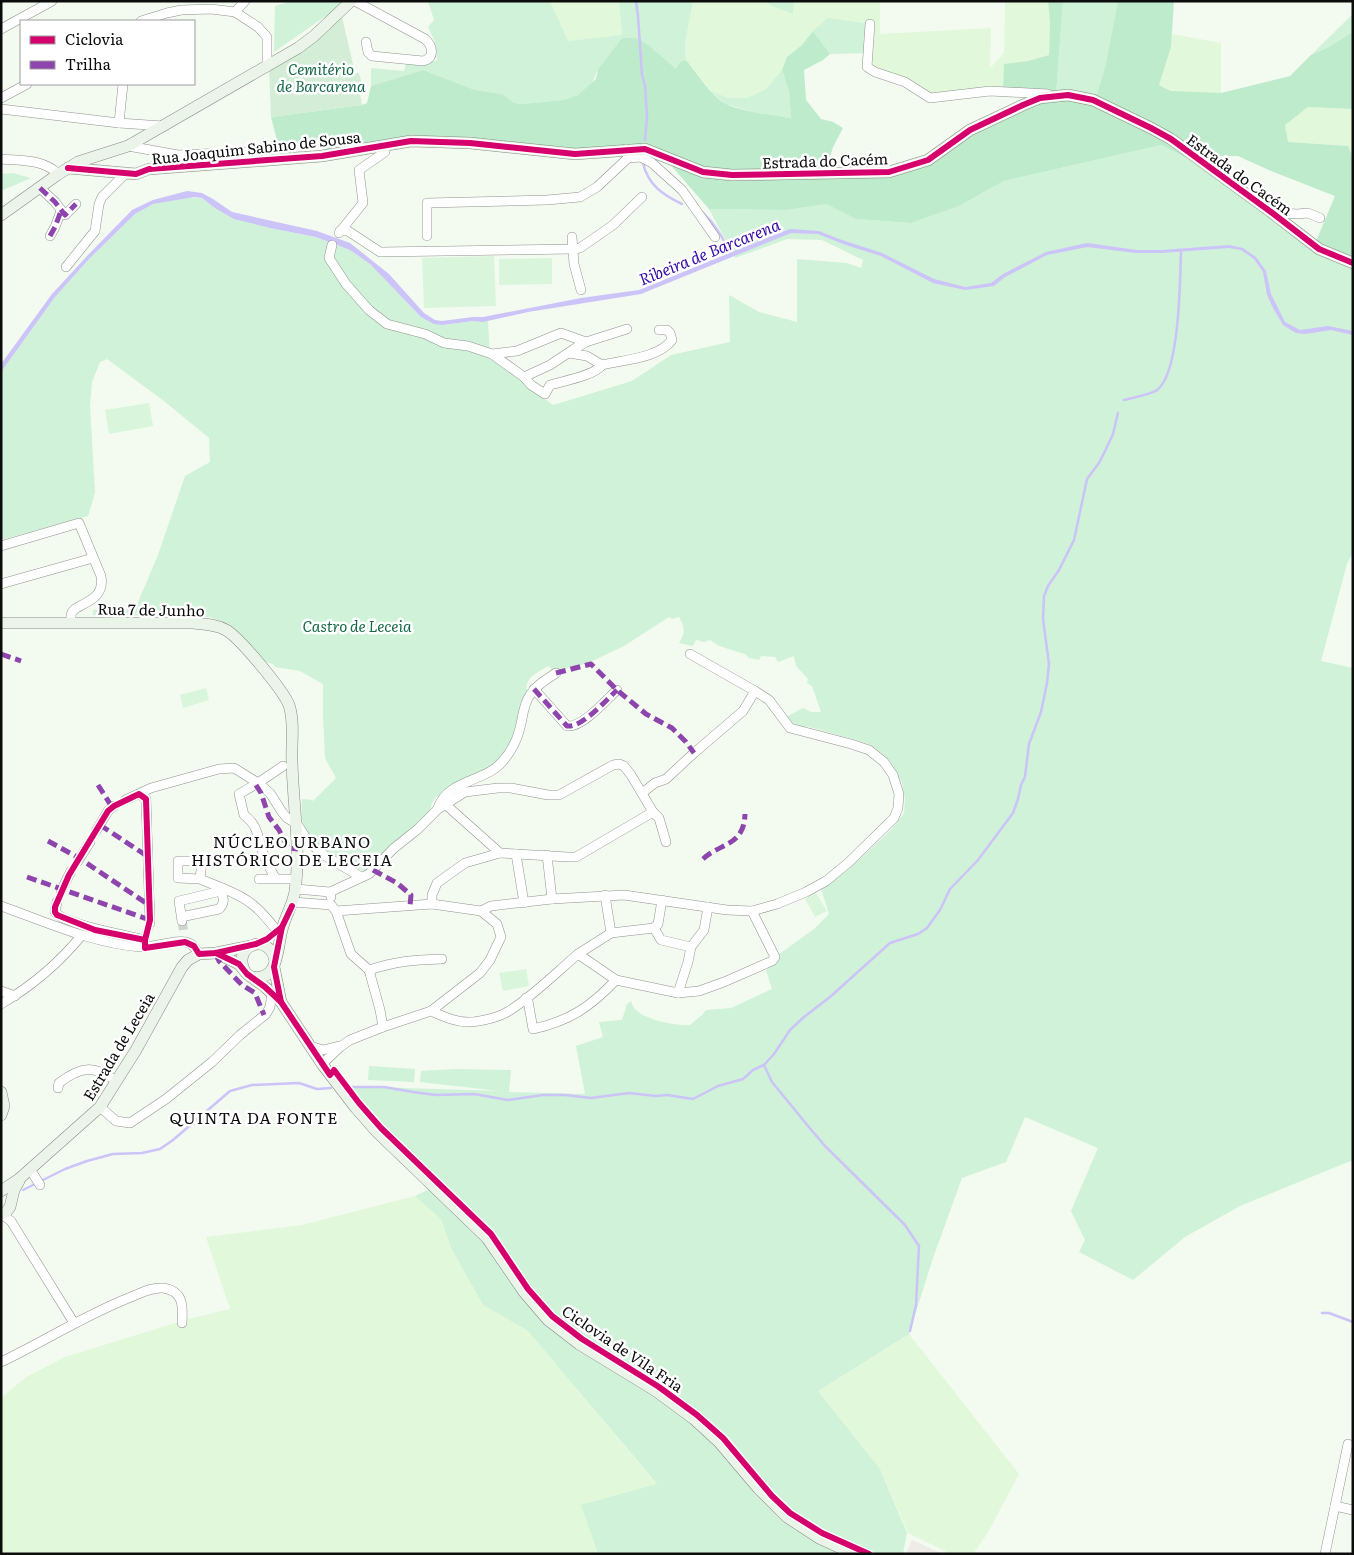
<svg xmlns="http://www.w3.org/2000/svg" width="1354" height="1555" viewBox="0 0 1354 1555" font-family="Literata,serif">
	<rect width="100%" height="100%" fill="#f3faf0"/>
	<polygon fill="#efebe9" points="912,1540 943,1554 906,1554"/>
	<g fill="#e2f8db">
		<polygon points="550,1 619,1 622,35 568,41"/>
		<polygon points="693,1 763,1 772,6 793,14 794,1 880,1 880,34 991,28 990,68 1004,53 1005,1 1048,1 1050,22 1049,55 1028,61 1004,64 1003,87 989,87 930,98 867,67 868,53 813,31 802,45 787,57 782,70 766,89 747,98 728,98 711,91 686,60 685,44"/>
		<polygon points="1172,34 1221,43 1221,94 1175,93 1159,85 1171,47"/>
		<polygon points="1308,107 1353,109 1353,157 1348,146 1287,142 1285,125"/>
		<polygon points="415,1196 441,1219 451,1248 483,1305 527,1330 657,1485 582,1506 598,1554 1,1554 1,1398 26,1377 65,1357 185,1320 230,1309 206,1237 302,1225"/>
		<polygon points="909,1334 1019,1474 987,1534 973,1554 946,1554 947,1552 908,1533 880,1469 818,1391"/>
	</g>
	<g fill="#cff2d8">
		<polygon points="292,1 342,1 333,11 274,52 275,6"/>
		<polygon points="428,1 550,1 568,41 622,35 619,1 693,1 685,44 686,60 680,62 676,70 647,44 622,38 598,69 591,86 578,95 563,100 522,104 514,103 502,94 475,90 423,70 371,86 371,68 404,71 406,64 428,64 437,60 435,42 428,27 434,20"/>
		<polygon points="764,1 794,1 793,14 772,6"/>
		<polygon points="1063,1 1118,1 1105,67 1097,94 1056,95"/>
		<polygon points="1353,14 1353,32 1327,48 1311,55"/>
		<polygon points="828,18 870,24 868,53 830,54 813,31"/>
		<polygon points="782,70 789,91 791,118 753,112 725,104 711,91 728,98 747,98 766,89"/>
		<path d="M1161,145L1185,157L1268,214L1312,251L1353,269V552L1347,564L1321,661L1353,668V1160L1240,1206L1185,1237L1133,1280L1079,1252L1085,1240L1071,1211L1098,1148L1025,1117L1006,1162L962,1178L933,1258L909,1334L818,1391L880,1469L907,1533L903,1554H598L581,1505L657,1484L527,1330L483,1305L451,1248L441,1219L415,1196L428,1190L342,1086L499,1091L420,1082L421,1071L456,1069L511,1070L509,1092L585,1094L576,1046L603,1037L599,1022L622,1020L627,1004L631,1001C632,1004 633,1007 635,1009C645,1020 676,1026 690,1025L702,1015L706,1010L731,1008L772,989L766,970C773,966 776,963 778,955L814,929L829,914L821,889L848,870L892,829L904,813L905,800L902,783L896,771L891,762L882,753L871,745L860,741L806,726L805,728L794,724L786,717L803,708L811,712H821L812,686L807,683L808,679L796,666L794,656L778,662L775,657L761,656L759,660L749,658L745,654L719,646L710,640L704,642L696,640L693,646L679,643C686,632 685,628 679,617L672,619L669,617L624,646L588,663L551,672V668L548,666C537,673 522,678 528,694L515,739L496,764L443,795L436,797L432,803L430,811L381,855C377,862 371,866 366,872C342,862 307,848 302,819C301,813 302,806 302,799L312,800L313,801L336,778L325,758L323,715V684L300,671L275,667L273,664L262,661L222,622L210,617L93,615V610L103,609L115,604L116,609L136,607L158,555L185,476L210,462L209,438L164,401L107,359L100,362L92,382L90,406L95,493L88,516L1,540V372L55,297L89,259L135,214L153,204L185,197L202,198L215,208L275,229L316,237L350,250L370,264L421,317L442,325L473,321H488L490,358L553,405L632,381L671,355L730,342L729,295L759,312L797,322V259L847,263L861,268L863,260L822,240L787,239L735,258L709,209L787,210L826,204L856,219L911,223L965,203L1004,181Z"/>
		<polygon points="13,173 31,178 3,190 1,188 1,174"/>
		<polygon points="369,1066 415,1069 414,1082 368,1080"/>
	</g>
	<g fill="#bdebcc">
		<polygon points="1048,1 1063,1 1056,95 1024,92 1003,87 1004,64 1028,61 1049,55 1050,22"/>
		<path d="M1118,1H1174L1171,47L1159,85L1171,91L1221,93L1290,76L1311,55L1327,48L1353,32V109L1308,107L1285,125L1288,142L1348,146L1353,157V269L1312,251L1335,196L1271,171L1238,156L1185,157L1161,145L1004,181L961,205L911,223L856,219L826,204L787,210L709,209L662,155L588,153L411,141L328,155L321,140L278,144L271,117L362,105L367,103L371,86L423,70L475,90L502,94L514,103L522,104L563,100L578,95L596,79L598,69L622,38H635L647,44L676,69L680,62L686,60C696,72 712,97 726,104C742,112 773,115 791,118L789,91L782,70L787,57L802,45L813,31L830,54L823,60L804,70L806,100L821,119L833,122L843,128L833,147L825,173L889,172L928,160L970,130L1061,95L1097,94L1105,67Z"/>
	</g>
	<polygon fill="#d4edd6" points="342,17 355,73 359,73 363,88 359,89 362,105 271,117 269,69 313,44"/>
	<g fill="#d9f6dd">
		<polygon points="494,256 496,306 424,308 422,258"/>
		<polygon points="552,258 552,284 499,285 499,259"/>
		<polygon points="149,403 153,426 109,434 105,410"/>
		<polygon points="206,688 209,700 183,708 180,695"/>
		<polygon points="816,893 827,911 815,917 805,899"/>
		<polygon points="526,969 529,986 503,991 499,973"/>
	</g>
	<polygon fill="#ccc3f8" points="187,191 202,193 213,199 232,212 317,231 350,243 389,274 424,313 435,320 442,321 473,317 483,317 581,298 639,290 749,245 790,229 819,231 839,239 882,253 934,279 965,287 991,283 1003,274 1046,252 1087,243 1137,250 1162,250 1229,245 1243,248 1256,257 1266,271 1271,294 1285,322 1300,330 1328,326 1353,331 1353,335 1331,330 1305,334 1296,333 1283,325 1273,308 1267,295 1263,272 1254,259 1241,250 1229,248 1162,253 1136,253 1087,247 1047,255 1005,277 994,286 965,290 933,283 881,256 846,245 818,234 791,233 641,294 528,312 483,322 473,321 442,325 434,324 421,317 370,264 350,250 316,237 275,229 234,219 215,208 202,198 194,197 153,204 135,214 89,259 55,297 1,372 1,364 52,294 87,256 132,210 153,200"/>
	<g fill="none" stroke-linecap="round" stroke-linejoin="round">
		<g stroke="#ccc3f8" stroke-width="2.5">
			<polyline points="636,1 638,16 642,75 645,85 647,117 645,140"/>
			<path d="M643,163C648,185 663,195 682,204"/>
			<path d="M703,213C716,225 723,238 731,255"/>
			<path d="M1124,400C1132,398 1152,394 1157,390C1180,373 1180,279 1181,251"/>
			<polyline points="764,1065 772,1082 808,1126 825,1146 905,1225 919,1246 916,1305 910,1331"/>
			<polyline points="348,1087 384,1087 413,1092 436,1095 474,1094 508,1100 543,1095 565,1095 591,1098 629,1093 656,1096 667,1095 693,1099 718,1086 743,1079 753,1070 764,1065 774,1054 790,1030 804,1017 830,997 890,943 918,934 927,928 940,910 950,889 978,860 1013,813 1018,799 1021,785 1025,777 1029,744 1041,712 1047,683 1049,664 1043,619 1044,596 1048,586 1059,570 1074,540 1087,479 1099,463 1106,449 1113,434 1118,413"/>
			<polyline points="23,1190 65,1169 87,1161 113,1154 142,1153 160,1149 173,1140 230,1091 252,1085 299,1083 317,1089 331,1088"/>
			<polyline points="1322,1313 1329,1313 1353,1322"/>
		</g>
		<g stroke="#d0d6ce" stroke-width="9" stroke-dasharray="9 4.5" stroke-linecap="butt">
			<polyline points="182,921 184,933"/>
			<polyline points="146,935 150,923"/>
		</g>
		<defs>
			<g id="street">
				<path d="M355,1L425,39C433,46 435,58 423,61L372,56L368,52L366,42"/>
				<polyline points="235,12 245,1"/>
				<polyline points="141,21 167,13 181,10 211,9 235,12 258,27 267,37 267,67"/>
				<polyline points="870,24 867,67 875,72 905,82 930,98 990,91 1048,94"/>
				<polyline points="1,29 52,1"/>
				<polyline points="1,98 27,84"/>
				<polyline points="1,109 119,123 163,126"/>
				<polyline points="119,123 123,84"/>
				<polyline points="128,146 178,155 268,151"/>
				<polyline points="628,158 641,157 652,163 682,190 715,237"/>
				<path d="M1,159C22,161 43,159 58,174"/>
				<polyline points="40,188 55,202 65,215 76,204"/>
				<polyline points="1271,212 1297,214 1308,213 1320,218"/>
				<polyline points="340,231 348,231 380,252 574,249 580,248 613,225 642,197"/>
				<polyline points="339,233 363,203 359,170 385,152 385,145"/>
				<polyline points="50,236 55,227 61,211"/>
				<polyline points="427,236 427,203 547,200 580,197 597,187 628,158 626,149"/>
				<polyline points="572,237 574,264 581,290"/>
				<polyline points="332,245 329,258 346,284 369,310 387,324 425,334 444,343 468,346 492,354 517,351 561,333 586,342"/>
				<polyline points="66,267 95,231 99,204 102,197 126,173"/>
				<path d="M569,353L587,356L602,365C623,360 659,358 672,340L670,333L667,330H659"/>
				<polyline points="492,354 524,377 550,365 574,349 586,342 627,329"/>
				<path d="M524,377L531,385L545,394L550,385C563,381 594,376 602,365"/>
				<path d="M1,546L79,523L101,576C104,593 94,599 80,606C77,608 75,608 73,611C70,614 71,618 71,622"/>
				<polyline points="1,584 93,558"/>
				<path d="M534,689L567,726C582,728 606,700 617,690"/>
				<polyline points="642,793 655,783 666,779 694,753 743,711 755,691"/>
				<polyline points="139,794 146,799 150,923"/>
				<polyline points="125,800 151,788 219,769 234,768 258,783 270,793 282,812 287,818 297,824 308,841 322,854 361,877"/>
				<polyline points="445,804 500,853 568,857 576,857 653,812"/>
				<path d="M438,808C447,780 485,782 502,762C511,752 517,741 520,728C523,717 523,705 530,695C536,685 547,679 556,673"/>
				<polyline points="96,831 108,811 114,806"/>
				<polyline points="516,854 524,903"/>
				<polyline points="547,855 552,899"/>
				<polyline points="78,861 90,842"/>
				<path d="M275,878C271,870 266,862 263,853C257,837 259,826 244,815L239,794L258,783L283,766"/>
				<polyline points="200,879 202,861 178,861 178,878 200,879 222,888 221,891"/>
				<polyline points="259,879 296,879"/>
				<path d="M222,888C250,899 259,908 277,931"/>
				<polyline points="296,889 330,892 331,897"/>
				<polyline points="61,891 71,871"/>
				<polyline points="330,892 369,874 393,849 418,829 438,809 465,792 498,788 511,788 548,795 559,795 613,765 619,764 624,766 631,775 653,812 659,818 666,842"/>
				<polyline points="605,895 611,933"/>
				<path d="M57,902L55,912C60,918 68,920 76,923C100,931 121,934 145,940"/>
				<polyline points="294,902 331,905"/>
				<polyline points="432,904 432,895 437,883 465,863 500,853"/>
				<polyline points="331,905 336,911 351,954 369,970"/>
				<path d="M1,906C46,922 92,943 140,947C153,948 179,938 189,943C194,945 196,950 199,954"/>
				<polyline points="336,911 432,904 481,911 491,906 552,899 624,895 727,910 752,911 777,904 806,892 826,881 848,863 894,818 898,808 899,794 893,775 884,762 869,750 851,744 790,728 769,700 755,691 690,654"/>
				<path d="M181,917L219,909C225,903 224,899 221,891L179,901L182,921"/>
				<polyline points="654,928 611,933 578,954 616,980 678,993 699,991 724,982 772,961 775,957 752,911"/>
				<polyline points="654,928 661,940 691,947"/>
				<polyline points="654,928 658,924 662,900"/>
				<path d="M369,970C397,961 413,960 442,959"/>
				<polyline points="369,970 380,1010 383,1027"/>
				<polyline points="1,991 15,996"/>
				<polyline points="678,993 688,962 691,947 704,930 708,907"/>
				<path d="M526,998L528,1001L533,1029C570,1021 590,1007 616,980"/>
				<path d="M1,1004C32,986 59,963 82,935"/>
				<path d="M431,1011C443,1016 455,1022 468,1022C481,1022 499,1017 509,1011C533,996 557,972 578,954"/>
				<polyline points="310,1046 323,1050 339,1046"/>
				<polyline points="322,1064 340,1047 350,1040 383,1027 431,1011 480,973 490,960 501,937 497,924 481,911"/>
				<path d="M58,1088L59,1083C81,1066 94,1065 116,1081"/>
				<polyline points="100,1107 116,1121 130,1123 166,1099 212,1062 240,1035 266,1014 270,1007 272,994"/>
				<polyline points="30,1169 40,1185"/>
				<polyline points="1,1214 11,1221 14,1226 74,1323"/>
				<path d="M1,1362C45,1341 85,1315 131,1297C141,1293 152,1287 163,1288C184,1291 183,1307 182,1323"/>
				<polyline points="1335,1506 1353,1510"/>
				<polyline points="1325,1554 1348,1444"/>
			</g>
			<g id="secondary">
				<polyline points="68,168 136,174 149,169 322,156 411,141 470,143 575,154 645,149 703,172 732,175 889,172 928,160 970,130 1023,105 1040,98 1068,95 1093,100 1151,128 1171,139 1271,212 1319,249 1353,263"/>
				<polyline points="1,215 57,175 78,162 128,146 298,48 314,36 351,1"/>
				<path d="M1,623H193C204,624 216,624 226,630C240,638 283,690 289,705C295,723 291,744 292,762C293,805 301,848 295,891C293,905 285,916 282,930C277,948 279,982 252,977"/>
				<polyline points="216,953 239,964 247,974 265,987 281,1002 322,1064 355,1107 377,1132 487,1238 524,1292 548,1320 579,1344 656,1391 694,1419 719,1442 758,1488 787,1517 819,1538 854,1554"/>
				<polyline points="274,967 281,1002"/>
				<path d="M244,970C233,944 270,932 275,961"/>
				<polyline points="1,1092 4,1106 1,1115"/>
				<polyline points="1,1191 19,1179 100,1107 136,1050 182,967 188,960 199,954 216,953 251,946"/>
				<polyline points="1,1214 6,1212 10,1207 14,1190 19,1181"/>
			</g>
		</defs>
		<use href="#street" stroke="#90938f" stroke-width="10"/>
		<use href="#secondary" stroke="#878a85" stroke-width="12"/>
		<use href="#street" stroke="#fdfefd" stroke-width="9"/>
		<use href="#secondary" stroke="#ebf4e8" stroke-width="11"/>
		<g stroke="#8e44ad" stroke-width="5" stroke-dasharray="10 5" stroke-linecap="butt">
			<polyline points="40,188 55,202 65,215 76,204"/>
			<polyline points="50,236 55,227 61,211"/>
			<polyline points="1,654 21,661"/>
			<polyline points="556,673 591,664 617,690 646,714 672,728 686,742 694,753"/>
			<path d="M534,689L567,726C582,728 606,700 617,690"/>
			<polyline points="98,785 112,807"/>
			<polyline points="256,785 261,793 269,817 279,830 288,848 298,849"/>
			<polyline points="100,825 147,856"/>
			<polyline points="48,841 79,858 149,905"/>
			<path d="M703,859C722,842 744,846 745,814"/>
			<polyline points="373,870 397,883 411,895 410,906"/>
			<polyline points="27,877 150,920"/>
			<polyline points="216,954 219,961 242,985 255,993 264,1015"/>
		</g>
		<defs>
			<g id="cycleway">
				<polyline points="68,168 136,174 149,169 322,156 411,141 470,143 575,154 645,149 703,172 732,175 889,172 928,160 970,130 1023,105 1040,98 1068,95 1093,100 1151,128 1171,139 1271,212 1319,249 1353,263"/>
				<polyline points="145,940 95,930 57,915 55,912 55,907 69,875 108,811 114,806 139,794 146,799 150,920 145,940 145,948 185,942 194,946 199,954 216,953 256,944 267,939 282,927"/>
				<polyline points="216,953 239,964 247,974 265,987 281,1002 330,1075 334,1070 359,1103 381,1128 491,1234 528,1289 552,1316 582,1339 659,1387 697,1415 723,1438 772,1496 790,1513 822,1533 869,1554"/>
				<polyline points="281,1002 274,967 282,927 292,906"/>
			</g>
		</defs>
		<use href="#cycleway" stroke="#fff" stroke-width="9"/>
		<use href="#cycleway" stroke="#d6006c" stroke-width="6"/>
	</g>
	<g text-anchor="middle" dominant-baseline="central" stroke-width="5" stroke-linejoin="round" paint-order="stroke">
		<g font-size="15" font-style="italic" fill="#18694a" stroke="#fff">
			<text x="321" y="68">Cemitério<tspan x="321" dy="17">de Barcarena</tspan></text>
			<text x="357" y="625">Castro de Leceia</text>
		</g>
		<g font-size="15" fill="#0c0c0c" stroke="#fff">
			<text transform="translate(256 147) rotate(-6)">Rua Joaquim Sabino de Sousa</text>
			<text transform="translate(825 160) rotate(-2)">Estrada do Cacém</text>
			<text transform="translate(1240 174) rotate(36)">Estrada do Cacém</text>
			<text transform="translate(151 609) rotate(1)">Rua 7 de Junho</text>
			<text transform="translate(118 1046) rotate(-59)">Estrada de Leceia</text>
			<text transform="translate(623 1348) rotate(34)">Ciclovia de Vila Fria</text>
		</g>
		<g font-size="16" font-style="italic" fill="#360ca7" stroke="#fff">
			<text transform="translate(709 251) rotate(-22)">Ribeira de Barcarena</text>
		</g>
		<g font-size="16" letter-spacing="1" fill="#0c0c0c" stroke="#fff">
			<text x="292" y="841">NÚCLEO URBANO<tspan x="292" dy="18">HISTÓRICO DE LECEIA</tspan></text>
			<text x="254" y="1117">QUINTA DA FONTE</text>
		</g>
	</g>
	<rect width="1354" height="1555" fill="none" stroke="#0c0c0c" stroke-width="5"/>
	<rect x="20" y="20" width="175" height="65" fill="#ffffff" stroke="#9e9e9e"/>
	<rect x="30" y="36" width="25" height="8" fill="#d6006c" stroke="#9e9e9e"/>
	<text x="65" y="45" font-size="15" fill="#0c0c0c">Ciclovia</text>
	<rect x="30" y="61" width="25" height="8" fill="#8e44ad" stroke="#9e9e9e"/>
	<text x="65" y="70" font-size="15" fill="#0c0c0c">Trilha</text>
</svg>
